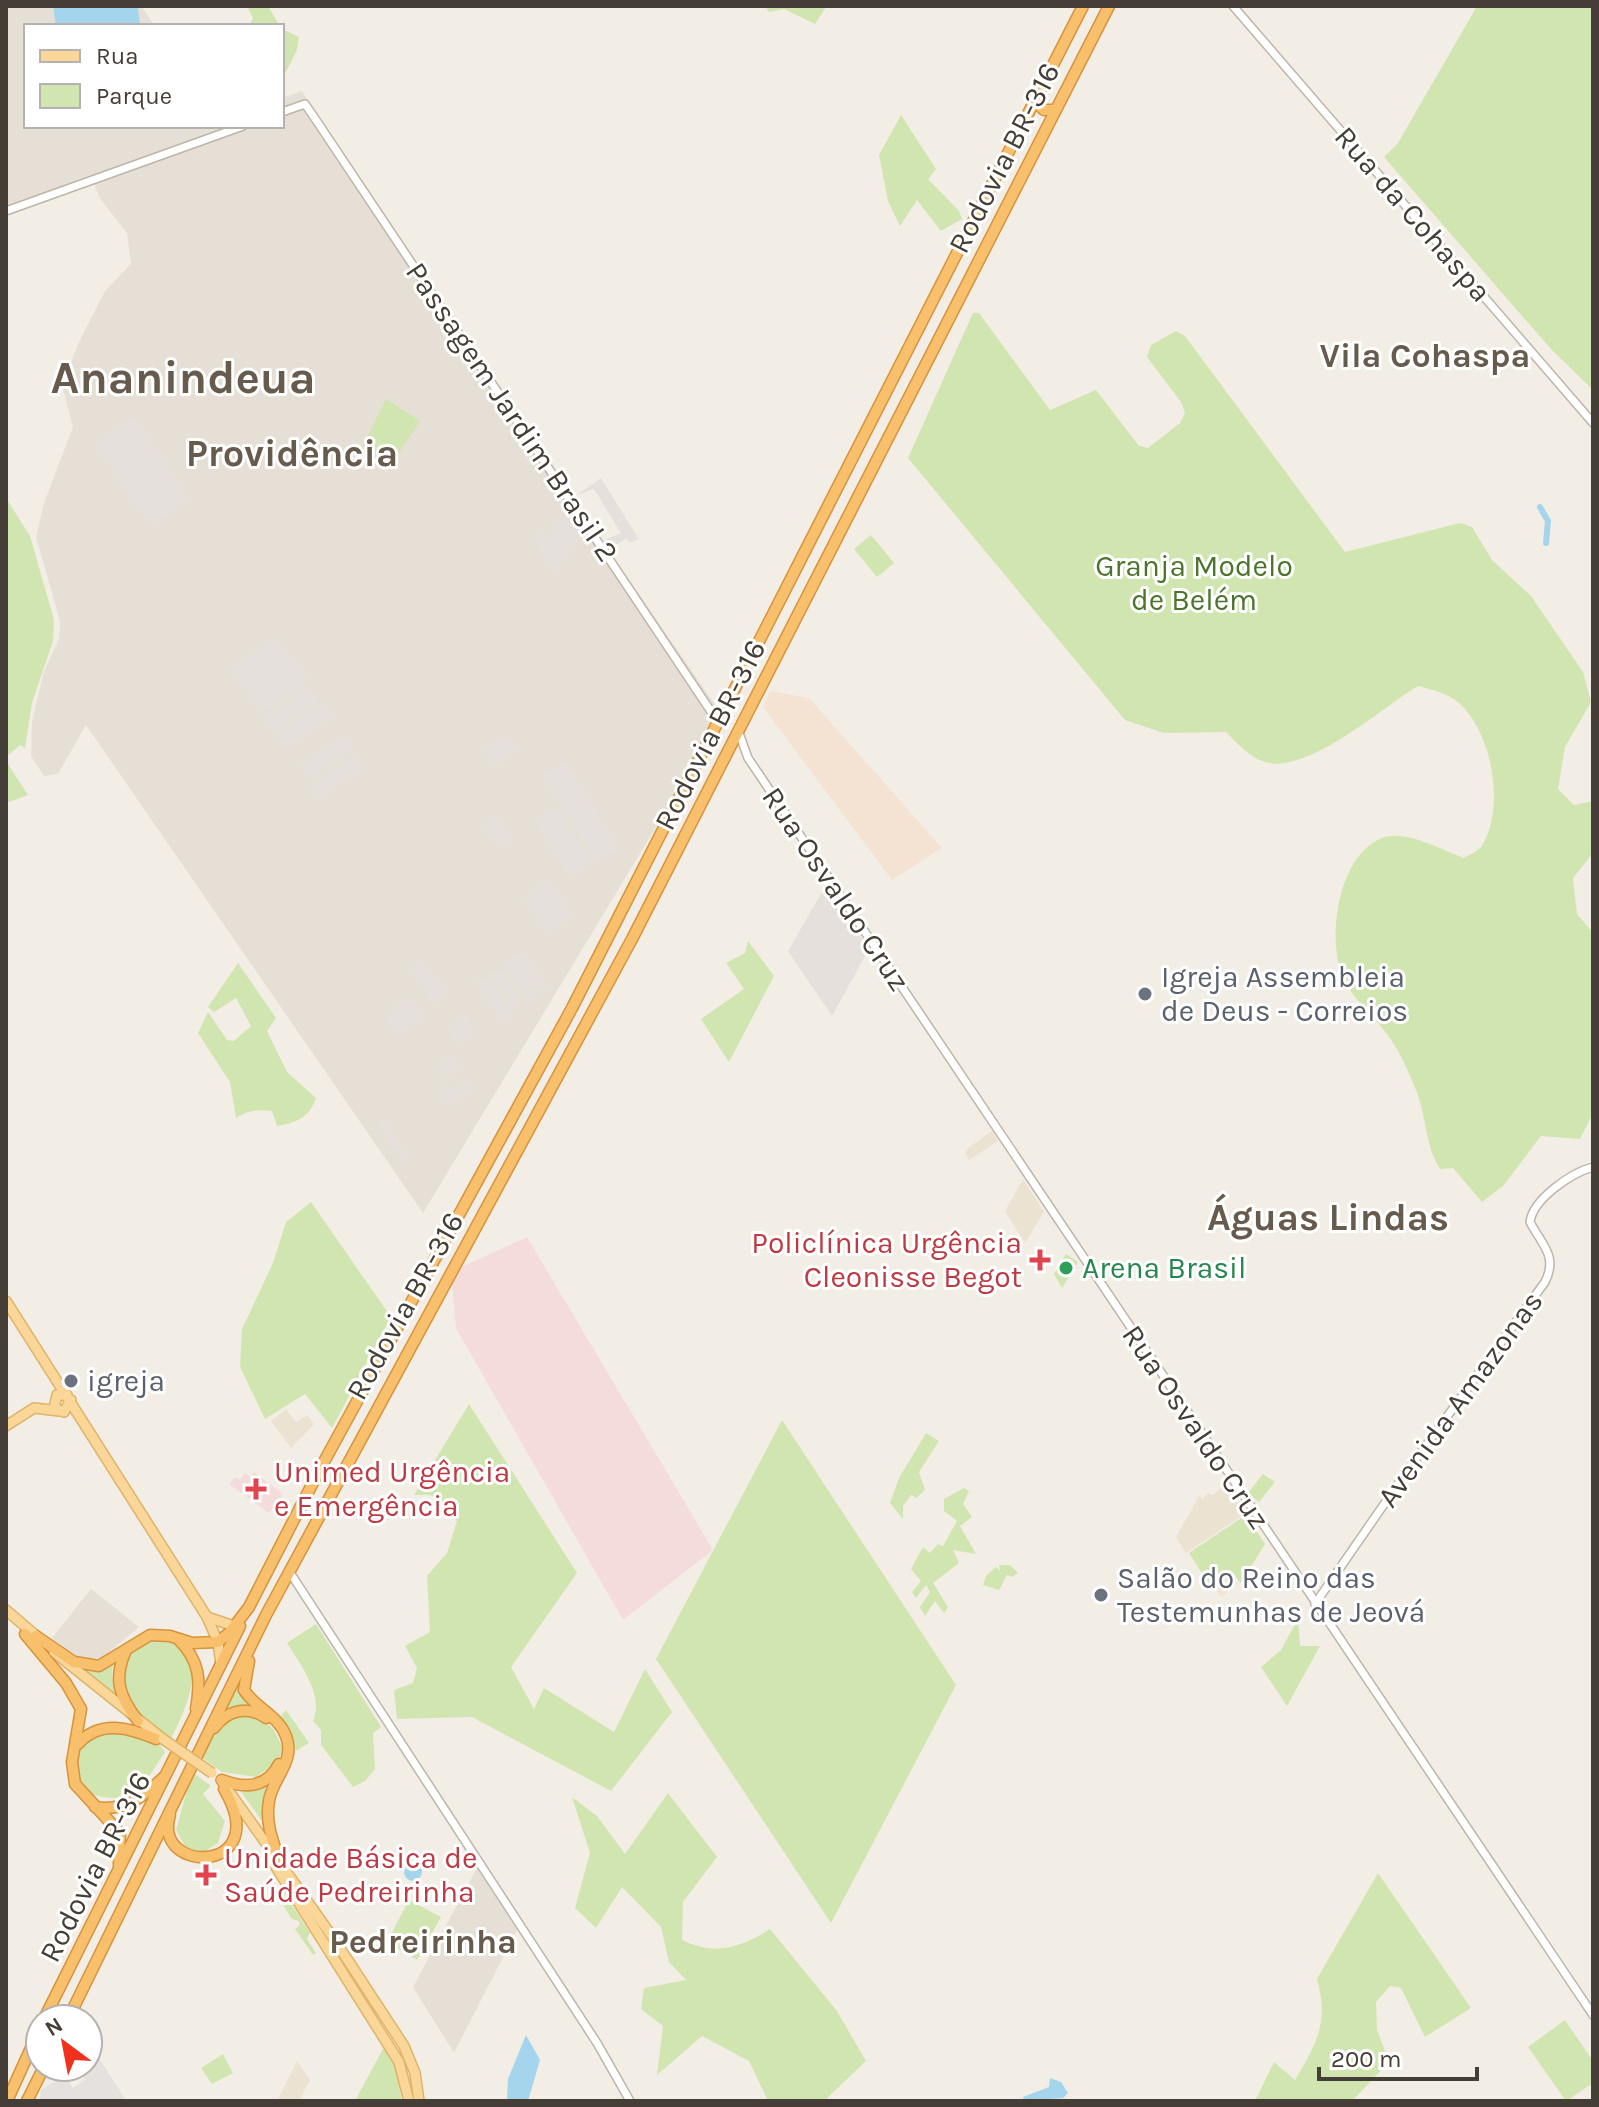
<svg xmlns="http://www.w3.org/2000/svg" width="1599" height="2107" viewBox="0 0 1599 2107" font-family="Karla,sans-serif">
	<rect width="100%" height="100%" fill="#f2eee6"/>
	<g fill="#e6dfd5">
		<polygon points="6,6 141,6 155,26 26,26 26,126 282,126 282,98 302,91 435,299 723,716 423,1213 86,725 58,774 44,776 31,756 32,722 44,671 59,639 60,621 36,537 44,503 73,427 62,385 79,342 105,291 131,264 127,233 101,200 90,175 6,210"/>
		<polygon points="91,1589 139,1627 102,1658 78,1659 52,1638"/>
		<polygon points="477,1868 517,1930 454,2053 413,1987"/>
	</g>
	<g fill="#f4e3d2">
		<polygon points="770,691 809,698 942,848 892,880 763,707"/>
		<polygon points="1231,1573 1238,1584 1221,1597 1213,1585"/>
	</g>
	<g fill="#e5e0db">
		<polygon points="133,417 144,432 105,459 94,444"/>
		<polygon points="145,433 156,449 136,463 156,450 166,466 128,493 106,461"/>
		<polygon points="167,467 190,498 152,526 128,495"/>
		<polygon points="601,478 635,533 639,539 630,543 626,539 608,550 602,541 621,533 594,489 577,495"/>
		<polygon points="572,510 583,526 556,574 533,538 538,532 556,540 551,536 561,515 568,519"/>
		<polygon points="277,636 285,652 267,665 288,652 309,680 262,712 229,669"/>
		<polygon points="311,687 317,701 273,731 263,717"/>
		<polygon points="324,701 333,716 286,748 276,734"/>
		<polygon points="347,734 354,747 308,779 299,765"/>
		<polygon points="505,735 519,748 494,766 484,748"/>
		<polygon points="354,755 365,768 319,798 309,786"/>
		<polygon points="565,762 620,848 596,862 541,775"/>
		<polygon points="555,806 592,862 569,877 534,819"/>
		<polygon points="495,816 512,840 500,848 483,825"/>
		<polygon points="549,878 574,916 546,933 523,897"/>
		<polygon points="826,885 869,949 832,1016 788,951"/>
		<polygon points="524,953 550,988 540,993 518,967 538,999 527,1001 502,964"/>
		<polygon points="422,960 448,995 433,1004 434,1007 410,968"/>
		<polygon points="501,971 523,1004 517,1011 487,973"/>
		<polygon points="485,978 514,1013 503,1023 475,982"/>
		<polygon points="409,995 424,1016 398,1035 386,1019 392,1014 390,1009"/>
		<polygon points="465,1016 474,1033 456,1044 448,1029"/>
		<polygon points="451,1056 456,1061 450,1069 457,1063 459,1070 448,1080 438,1067"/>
		<polygon points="466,1081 472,1089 448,1109 437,1091 447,1083 453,1091"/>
		<polygon points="383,1117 409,1159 404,1164 377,1123"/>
	</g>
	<g fill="#ebe2d1">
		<polygon points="992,1131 998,1141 969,1160 965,1153 968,1148"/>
		<polygon points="1023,1179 1044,1212 1025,1243 1005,1211"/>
		<polygon points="286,1409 296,1422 307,1415 314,1424 291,1448 271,1421"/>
		<polygon points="1228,1484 1246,1513 1186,1553 1176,1537 1199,1496 1203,1499 1208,1493 1212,1495"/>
		<polygon points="297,2061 310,2080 299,2101 277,2101"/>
	</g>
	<g fill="#f3dcda">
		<polygon points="527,1237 713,1550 623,1620 456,1328 451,1272"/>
		<polygon points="254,1472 283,1494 269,1513 229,1484 235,1477 240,1480 245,1473 250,1477"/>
	</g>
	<g fill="#d1e5b0">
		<polygon points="247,6 268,6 280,26 249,26 253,18"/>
		<polygon points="765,6 825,6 826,7 815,24 784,9 769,12"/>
		<polygon points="1477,6 1593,6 1593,390 1550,348 1384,157 1398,143"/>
		<polygon points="282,29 299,37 297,50 286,72 282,72"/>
		<polygon points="901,115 936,169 928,179 959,211 962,219 941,231 917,200 900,226 888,201 879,155"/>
		<path d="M973,313H979L1050,410L1096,390L1139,446L1148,448L1180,423L1185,413L1181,402L1147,357L1151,345L1176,331L1185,336L1345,552L1460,523L1472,527L1492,560L1531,596L1583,672L1591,702L1565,747L1558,789L1574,805L1593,801V853L1573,878L1577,914L1593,933V1113L1580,1139L1541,1136L1503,1186L1482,1202L1453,1168L1440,1169C1424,1143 1427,1115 1415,1088C1408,1069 1396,1044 1383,1029C1370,1012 1350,996 1342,975C1327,937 1338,855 1382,838C1406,829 1441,850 1464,858C1471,854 1480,850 1483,844C1505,806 1492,732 1459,703C1448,693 1432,690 1418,686C1383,707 1307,775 1265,762C1249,757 1237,743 1226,732L1164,733L1125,720L908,458Z"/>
		<polygon points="386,399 420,421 388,469 361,449"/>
		<polygon points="6,498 30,536 54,620 53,641 32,703 25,748 20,745 6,757"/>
		<polygon points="871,535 894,563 877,577 854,549"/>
		<polygon points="6,761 28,795 9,802 6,801"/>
		<polygon points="748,941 774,976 729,1062 701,1019 744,989 726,963 745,953"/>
		<path d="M238,963L276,1018L267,1031L287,1072L316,1098C309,1118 297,1122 277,1126L272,1111C256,1110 249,1110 236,1118L230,1082L198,1033L208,1012L227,1040L234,1041L251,1026L236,998L214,1012L208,1007Z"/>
		<polygon points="311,1202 391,1317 332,1428 305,1394 265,1419 240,1367 242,1329 273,1263 286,1222"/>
		<polygon points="1066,1254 1078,1262 1062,1288 1054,1274"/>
		<path d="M469,1404L577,1573L511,1667L534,1709L544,1688L614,1732L645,1669L672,1712L611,1791L472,1717L397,1719L394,1690L413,1683L417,1668L405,1646L430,1632L427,1576L447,1553L457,1521C442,1500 440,1493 414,1495Z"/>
		<polygon points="782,1420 956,1685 831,1923 656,1659"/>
		<polygon points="926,1433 939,1441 919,1472 925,1490 916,1498 911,1495 903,1506 903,1519 890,1503 899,1478"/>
		<polygon points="1263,1474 1275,1482 1259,1502 1248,1493"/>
		<polygon points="964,1488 969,1491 963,1504 972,1517 960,1526 976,1554 953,1550 959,1563 933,1583 948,1607 944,1613 935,1601 925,1616 920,1607 930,1592 926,1585 916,1598 912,1592 921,1581 911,1569 923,1547 930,1553 938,1544 943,1546 957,1521 944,1511 944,1499"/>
		<polygon points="1246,1515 1265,1544 1241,1583 1231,1571 1209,1584 1189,1553"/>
		<polygon points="999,1565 1010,1565 1018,1573 1012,1577 1007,1575 999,1590 983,1585 986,1576 996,1567 1000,1571"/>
		<polygon points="1298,1619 1300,1646 1320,1646 1287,1706 1261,1667 1281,1650"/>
		<path d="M316,1624L381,1727L373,1733L375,1769L365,1781L353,1787L321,1745V1730L313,1721C324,1695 301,1665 287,1643Z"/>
		<path d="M154,1637C215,1649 189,1702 171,1739L135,1712L120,1687L129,1653Z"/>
		<polygon points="69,1662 113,1662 112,1677 121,1704"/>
		<polygon points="235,1685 258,1710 222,1716"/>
		<polygon points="286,1710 309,1743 296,1751 281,1716"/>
		<path d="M237,1713C265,1716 273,1723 283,1750L277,1762L256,1777L222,1772L200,1756L219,1725Z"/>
		<path d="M105,1731L156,1739L165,1752L150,1775L123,1798C88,1799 79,1790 73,1757L84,1742Z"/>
		<polygon points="192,1772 211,1786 203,1794 225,1821 218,1843 202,1853 186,1848 176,1830"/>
		<polygon points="267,1782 262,1821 239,1789"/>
		<path d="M668,1793L717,1857L683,1902L682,1940C714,1956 741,1948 770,1929L837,2011L866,2061L824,2101H768L749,2061L702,2036L657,2075L663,2026L641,2009L644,1988L686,1980L669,1962L661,1927L622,1887L596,1928L575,1908L590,1853L572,1797L597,1816L625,1854Z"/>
		<path d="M1378,1873L1471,2008L1425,2037L1401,1988L1390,1986L1376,2002L1377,2030L1389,2062L1352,2101H1255L1274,2062L1295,2080C1317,2043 1329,2022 1317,1979Z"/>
		<polygon points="281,1889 310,1933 307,1939 316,1953 313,1955 295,1929 299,1926 299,1921 292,1919 274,1891"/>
		<polygon points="409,1900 441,1917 417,1960 387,1942"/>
		<polygon points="1565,2020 1593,2061 1593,2083 1566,2101 1528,2047"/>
		<polygon points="384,2047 395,2066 402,2101 355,2101"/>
		<polygon points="223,2054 233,2073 212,2084 201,2068"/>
	</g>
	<polygon fill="#e4e1de" points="96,2053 126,2101 40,2101 41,2090 64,2075 73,2088 85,2080 77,2067 88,2067 88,2059"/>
	<g fill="#a5d5ed">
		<polygon points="53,6 138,6 140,26 56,26"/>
		<circle cx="413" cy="1872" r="9"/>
		<polygon points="526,2035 540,2060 528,2101 507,2101 508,2079"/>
		<polygon points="1050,2078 1061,2082 1068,2093 1063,2098 1024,2101 1023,2097 1049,2087"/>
	</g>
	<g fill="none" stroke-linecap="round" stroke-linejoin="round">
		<polyline stroke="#a5d5ed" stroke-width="6" points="1540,507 1548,521 1546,543"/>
		<defs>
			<g id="minor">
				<polyline points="1233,6 1593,423"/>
				<polyline points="282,112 305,104 314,117 718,722"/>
				<polyline points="6,211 243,126"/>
				<polyline points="739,733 748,758 1593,2015"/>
				<polyline points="289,1571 597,2043 630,2101"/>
				<path d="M1315,1604L1398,1484L1545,1282C1558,1256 1542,1245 1530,1222C1533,1199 1571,1173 1593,1167"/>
			</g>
			<g id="major">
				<polyline points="6,1301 207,1617 218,1642 221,1665"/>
				<polyline points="67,1395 57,1395 54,1408 64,1412 71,1400"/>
				<polyline points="6,1426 34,1408 59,1411"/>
				<polyline points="6,1610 40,1639"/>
				<polyline points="207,1617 234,1626"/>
				<polyline points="54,1652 163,1739"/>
				<polyline points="221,1780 334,1939 404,2046 415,2073 419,2101"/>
				<polyline points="271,1859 399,2062 409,2101"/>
			</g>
			<g id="highway">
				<polyline points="1034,101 1044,110 1055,110"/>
				<polyline points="25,1634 66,1683 81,1709 72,1762 75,1784 120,1833 119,1865"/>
				<polyline points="36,1636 74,1662 99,1666 150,1635 170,1636 192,1643 218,1642 230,1632 249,1607 320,1469 572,1008 1083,6"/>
				<path d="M179,1640C200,1661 201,1681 196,1709"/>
				<path d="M126,1650C113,1679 119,1696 138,1721"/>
				<path d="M249,1661L244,1690C255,1708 278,1715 286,1736C296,1762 272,1778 269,1801C265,1823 273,1842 280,1862"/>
				<path d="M214,1728C227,1710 248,1705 266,1718"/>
				<path d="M78,1744C100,1719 130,1728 156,1739"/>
				<path d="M222,1780C245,1789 267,1788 279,1764"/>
				<path d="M95,1807C125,1812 143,1797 164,1777"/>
				<path d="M170,1815C151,1875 275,1875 224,1789"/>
				<polyline points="44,2019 240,1626"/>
				<polyline points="68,2019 266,1615 632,939 1109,6"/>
				<polyline points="7,2101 40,2028"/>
				<polyline points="27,2101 44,2067"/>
			</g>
		</defs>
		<use href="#minor" stroke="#beb5a9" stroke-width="10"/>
		<use href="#major" stroke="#dfb368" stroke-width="12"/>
		<use href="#highway" stroke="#d7933c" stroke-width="13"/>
		<use href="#minor" stroke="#fff" stroke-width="7"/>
		<use href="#major" stroke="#fad798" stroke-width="9"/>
		<use href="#highway" stroke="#f8c06c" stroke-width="10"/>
		<defs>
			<polyline id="major-bridge" points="163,1739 212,1773"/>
		</defs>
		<use href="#major-bridge" stroke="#dfb368" stroke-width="12" stroke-linecap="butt"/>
		<use href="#major-bridge" stroke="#fad798" stroke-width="9"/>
	</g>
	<g fill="#6b7280" stroke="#fff" stroke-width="3">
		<circle cx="1145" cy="994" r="8"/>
		<circle cx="71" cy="1381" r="8"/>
		<circle cx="1101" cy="1595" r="8"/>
	</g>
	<g fill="#e0444e" stroke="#fff" stroke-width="3">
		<path d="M1036 1248h8v8h8v8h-8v8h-8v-8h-8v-8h8z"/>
		<path d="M252 1477h8v8h8v8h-8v8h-8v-8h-8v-8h8z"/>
		<path d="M202 1863h8v8h8v8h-8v8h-8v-8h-8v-8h8z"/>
	</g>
	<circle fill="#2e9e5b" stroke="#fff" stroke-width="3" cx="1066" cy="1268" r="8"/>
	<g text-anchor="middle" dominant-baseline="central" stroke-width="6" stroke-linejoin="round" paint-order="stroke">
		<g font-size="30" fill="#453e36" stroke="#fff">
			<text transform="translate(1004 158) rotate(-63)">Rodovia BR-316</text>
			<text transform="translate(1413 214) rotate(49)">Rua da Cohaspa</text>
			<text transform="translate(512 412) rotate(56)">Passagem Jardim Brasil 2</text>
			<text transform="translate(710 735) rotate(-63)">Rodovia BR-316</text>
			<text transform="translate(836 889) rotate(56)">Rua Osvaldo Cruz</text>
			<text transform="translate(405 1306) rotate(-61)">Rodovia BR-316</text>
			<text transform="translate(1460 1399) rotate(-54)">Avenida Amazonas</text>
			<text transform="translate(1196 1427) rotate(56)">Rua Osvaldo Cruz</text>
			<text transform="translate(95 1867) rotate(-63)">Rodovia BR-316</text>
		</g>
		<g font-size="30" fill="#4c742b" stroke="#fff">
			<text x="1194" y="566">Granja Modelo<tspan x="1194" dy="34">de Belém</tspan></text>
		</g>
		<g font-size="30" fill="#5b616d" stroke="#fff" text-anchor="start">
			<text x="1161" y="977">Igreja Assembleia<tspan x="1161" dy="34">de Deus - Correios</tspan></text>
			<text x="87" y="1381">igreja</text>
			<text x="1117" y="1578">Salão do Reino das<tspan x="1117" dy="34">Testemunhas de Jeová</tspan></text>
		</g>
		<g font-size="30" fill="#be3a42" stroke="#fff" text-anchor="start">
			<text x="1022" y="1243" text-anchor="end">Policlínica Urgência<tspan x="1022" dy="34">Cleonisse Begot</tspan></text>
			<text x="274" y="1472">Unimed Urgência<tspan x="274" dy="34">e Emergência</tspan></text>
			<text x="224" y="1858">Unidade Básica de<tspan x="224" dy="34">Saúde Pedreirinha</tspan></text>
		</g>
		<g font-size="30" fill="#27864d" stroke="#fff" text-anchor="start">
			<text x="1082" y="1268">Arena Brasil</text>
		</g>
		<g font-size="34" font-weight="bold" fill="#675b4d" stroke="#fff">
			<text x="1425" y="356">Vila Cohaspa</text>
			<text x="423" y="1942">Pedreirinha</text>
		</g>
		<g font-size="38" font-weight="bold" fill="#675b4d" stroke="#fff">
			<text x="292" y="453">Providência</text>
			<text x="1328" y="1217">Águas Lindas</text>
		</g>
		<g font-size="46" font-weight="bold" fill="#675b4d" stroke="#fff">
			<text x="183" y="378">Ananindeua</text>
		</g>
	</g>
	<rect width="1599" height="2107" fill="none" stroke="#453e36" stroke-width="16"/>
	<rect x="24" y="24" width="260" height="104" fill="#ffffff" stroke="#b5b2af" stroke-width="2"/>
	<rect x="40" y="50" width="40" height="12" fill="#fad798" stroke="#b5b2af" stroke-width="2"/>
	<text x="96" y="64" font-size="24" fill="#453e36">Rua</text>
	<rect x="40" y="84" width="40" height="24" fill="#d1e5b0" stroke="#b5b2af" stroke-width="2"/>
	<text x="96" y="104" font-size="24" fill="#453e36">Parque</text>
	<g transform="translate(64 2043) rotate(328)"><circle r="38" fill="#ffffff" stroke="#b5b2af" stroke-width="2"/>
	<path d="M0-6L14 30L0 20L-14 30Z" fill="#f1301e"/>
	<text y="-12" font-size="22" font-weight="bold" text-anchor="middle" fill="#453e36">N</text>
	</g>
	<path d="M1319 2067v12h158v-12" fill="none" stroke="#453e36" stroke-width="4"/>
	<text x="1331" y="2067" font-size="24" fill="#453e36" stroke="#ffffff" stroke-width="6" paint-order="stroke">200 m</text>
</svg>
